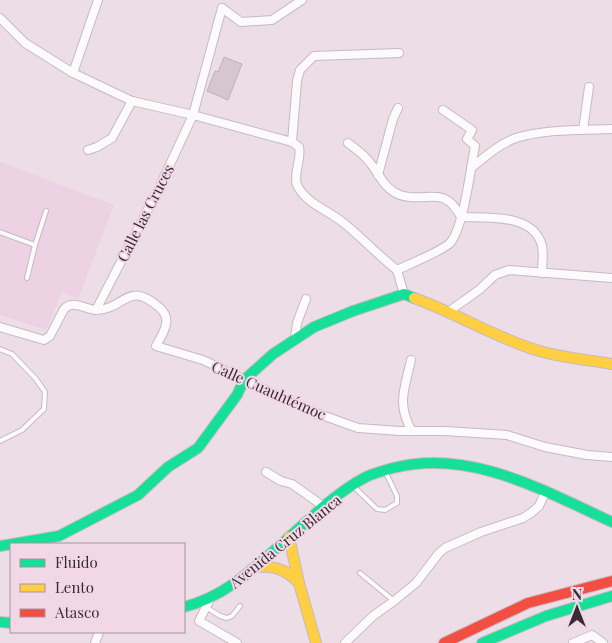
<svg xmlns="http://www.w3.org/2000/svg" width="612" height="643" viewBox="0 0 612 643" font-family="'Playfair Display',serif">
	<rect width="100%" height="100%" fill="#ecdde6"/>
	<polygon fill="#ecd2e2" points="0,162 114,205 78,299 62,292 46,330 0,315"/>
	<polygon fill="#d6c6cd" stroke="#c0b4b9" points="224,57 242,64 228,100 207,91 215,71 218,72"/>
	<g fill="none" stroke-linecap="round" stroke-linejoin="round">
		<defs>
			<g id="lane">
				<polyline points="0,232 35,245 46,211"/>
				<polyline points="27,278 35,245"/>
				<polyline points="0,349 12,354 36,379 45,392 44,409 22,430 0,441"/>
				<polyline points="353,486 377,509 385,510 397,503 397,496 385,471"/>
				<polyline points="360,573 394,601"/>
				<polyline points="206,607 220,616 227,618 232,616 240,606"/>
			</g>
			<g id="street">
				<polyline points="222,8 241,22 272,20 302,0"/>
				<path d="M0,18L25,43L73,73L132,101L193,115L292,142L299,147C302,159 293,173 297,185C306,204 330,211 345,224C363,239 379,256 397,270"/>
				<polyline points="73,73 98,0"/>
				<polyline points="583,130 589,87"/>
				<polyline points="292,142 297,81 300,70 314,56 399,53"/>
				<path d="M348,143C356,149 365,155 371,164C380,175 384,189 400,195C427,204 443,183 461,217"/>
				<polyline points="88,150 97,147 112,138 132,101"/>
				<path d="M471,168C485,157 499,144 516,138C544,129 582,130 612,129"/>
				<polyline points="378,175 393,119 398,108"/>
				<path d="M461,217C487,218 534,213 542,246C544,254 542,264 542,273"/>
				<path d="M404,294L397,270C410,264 439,252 449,244C463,232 471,166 475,146L467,139L472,130L443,110"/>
				<polyline points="96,310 159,188 193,115 222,8"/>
				<polyline points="448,312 479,290 495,275 509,270 612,278"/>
				<path d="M0,327L44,340L50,336L64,309C74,299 85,310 97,310C125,309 128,279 160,308C173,320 163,333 156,346L203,360L308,410L358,428L400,431H445L507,435L545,447L587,455L612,457"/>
				<polyline points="295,338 297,323 306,299"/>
				<path d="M411,360C405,388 396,404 412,431"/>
				<polyline points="266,472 281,481 292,484 323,506"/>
				<polyline points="211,597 199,621 237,643"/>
				<polyline points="95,643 99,632"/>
				<polyline points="345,643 373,616 394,601 416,583 439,553 445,548 481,532 523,518 531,513 539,506 545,493"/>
				<polyline points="573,643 592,635 603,643"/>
			</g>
			<g id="fast">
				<polyline points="0,546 59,536 138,495 168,467 198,448 237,395 244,380 273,354 314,327 353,311 404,294 414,298"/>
				<path d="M184,607C227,596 255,567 287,539C311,518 336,493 364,478C373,473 383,471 393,468C470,448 544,491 612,522"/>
				<polyline points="0,622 11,623"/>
				<polyline points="482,643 546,616 612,596"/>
			</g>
			<g id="slow">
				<path d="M414,298C456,313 494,337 536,350C557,357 589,360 612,364"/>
				<polyline points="289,537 299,583 316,643"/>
				<path d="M257,567C275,566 285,569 298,582"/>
			</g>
			<polyline id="jam" points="444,643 528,603 612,581"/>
		</defs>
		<use href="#lane" stroke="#c7bac2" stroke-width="6"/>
		<use href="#street" stroke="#c7bac2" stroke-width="10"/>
		<use href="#fast" stroke="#c7bac2" stroke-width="12"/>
		<use href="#slow" stroke="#c7bac2" stroke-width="12"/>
		<use href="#jam" stroke="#c7bac2" stroke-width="12"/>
		<use href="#lane" stroke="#fcfafb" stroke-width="4"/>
		<use href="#street" stroke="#fcfafb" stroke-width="8"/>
		<use href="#fast" stroke="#16e098" stroke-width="10"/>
		<use href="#slow" stroke="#ffcf43" stroke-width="10"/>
		<use href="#jam" stroke="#f24e42" stroke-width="10"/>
	</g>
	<g text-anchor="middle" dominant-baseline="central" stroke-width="4" stroke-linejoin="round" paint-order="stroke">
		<g font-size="15" fill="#372c33" stroke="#f2d7e7">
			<text transform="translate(145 213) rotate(-63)">Calle las Cruces</text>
			<text transform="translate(269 390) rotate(24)">Calle Cuauhtémoc</text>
			<text transform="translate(285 541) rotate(-39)">Avenida Cruz Blanca</text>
		</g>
	</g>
	<rect x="10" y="543" width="175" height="90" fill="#f2d7e7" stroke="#a7939f"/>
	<rect x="20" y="559" width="25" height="8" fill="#16e098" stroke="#a7939f"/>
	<text x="55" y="568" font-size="15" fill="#372c33">Fluido</text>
	<rect x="20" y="584" width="25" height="8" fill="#ffcf43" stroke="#a7939f"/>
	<text x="55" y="593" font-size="15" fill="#372c33">Lento</text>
	<rect x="20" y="609" width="25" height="8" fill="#f24e42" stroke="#a7939f"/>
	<text x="55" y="618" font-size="15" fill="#372c33">Atasco</text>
	<g transform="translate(577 608)" stroke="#f2d7e7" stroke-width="4" paint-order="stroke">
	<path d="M0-4L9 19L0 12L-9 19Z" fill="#372c33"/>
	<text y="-8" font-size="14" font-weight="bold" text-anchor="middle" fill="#372c33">N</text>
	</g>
</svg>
